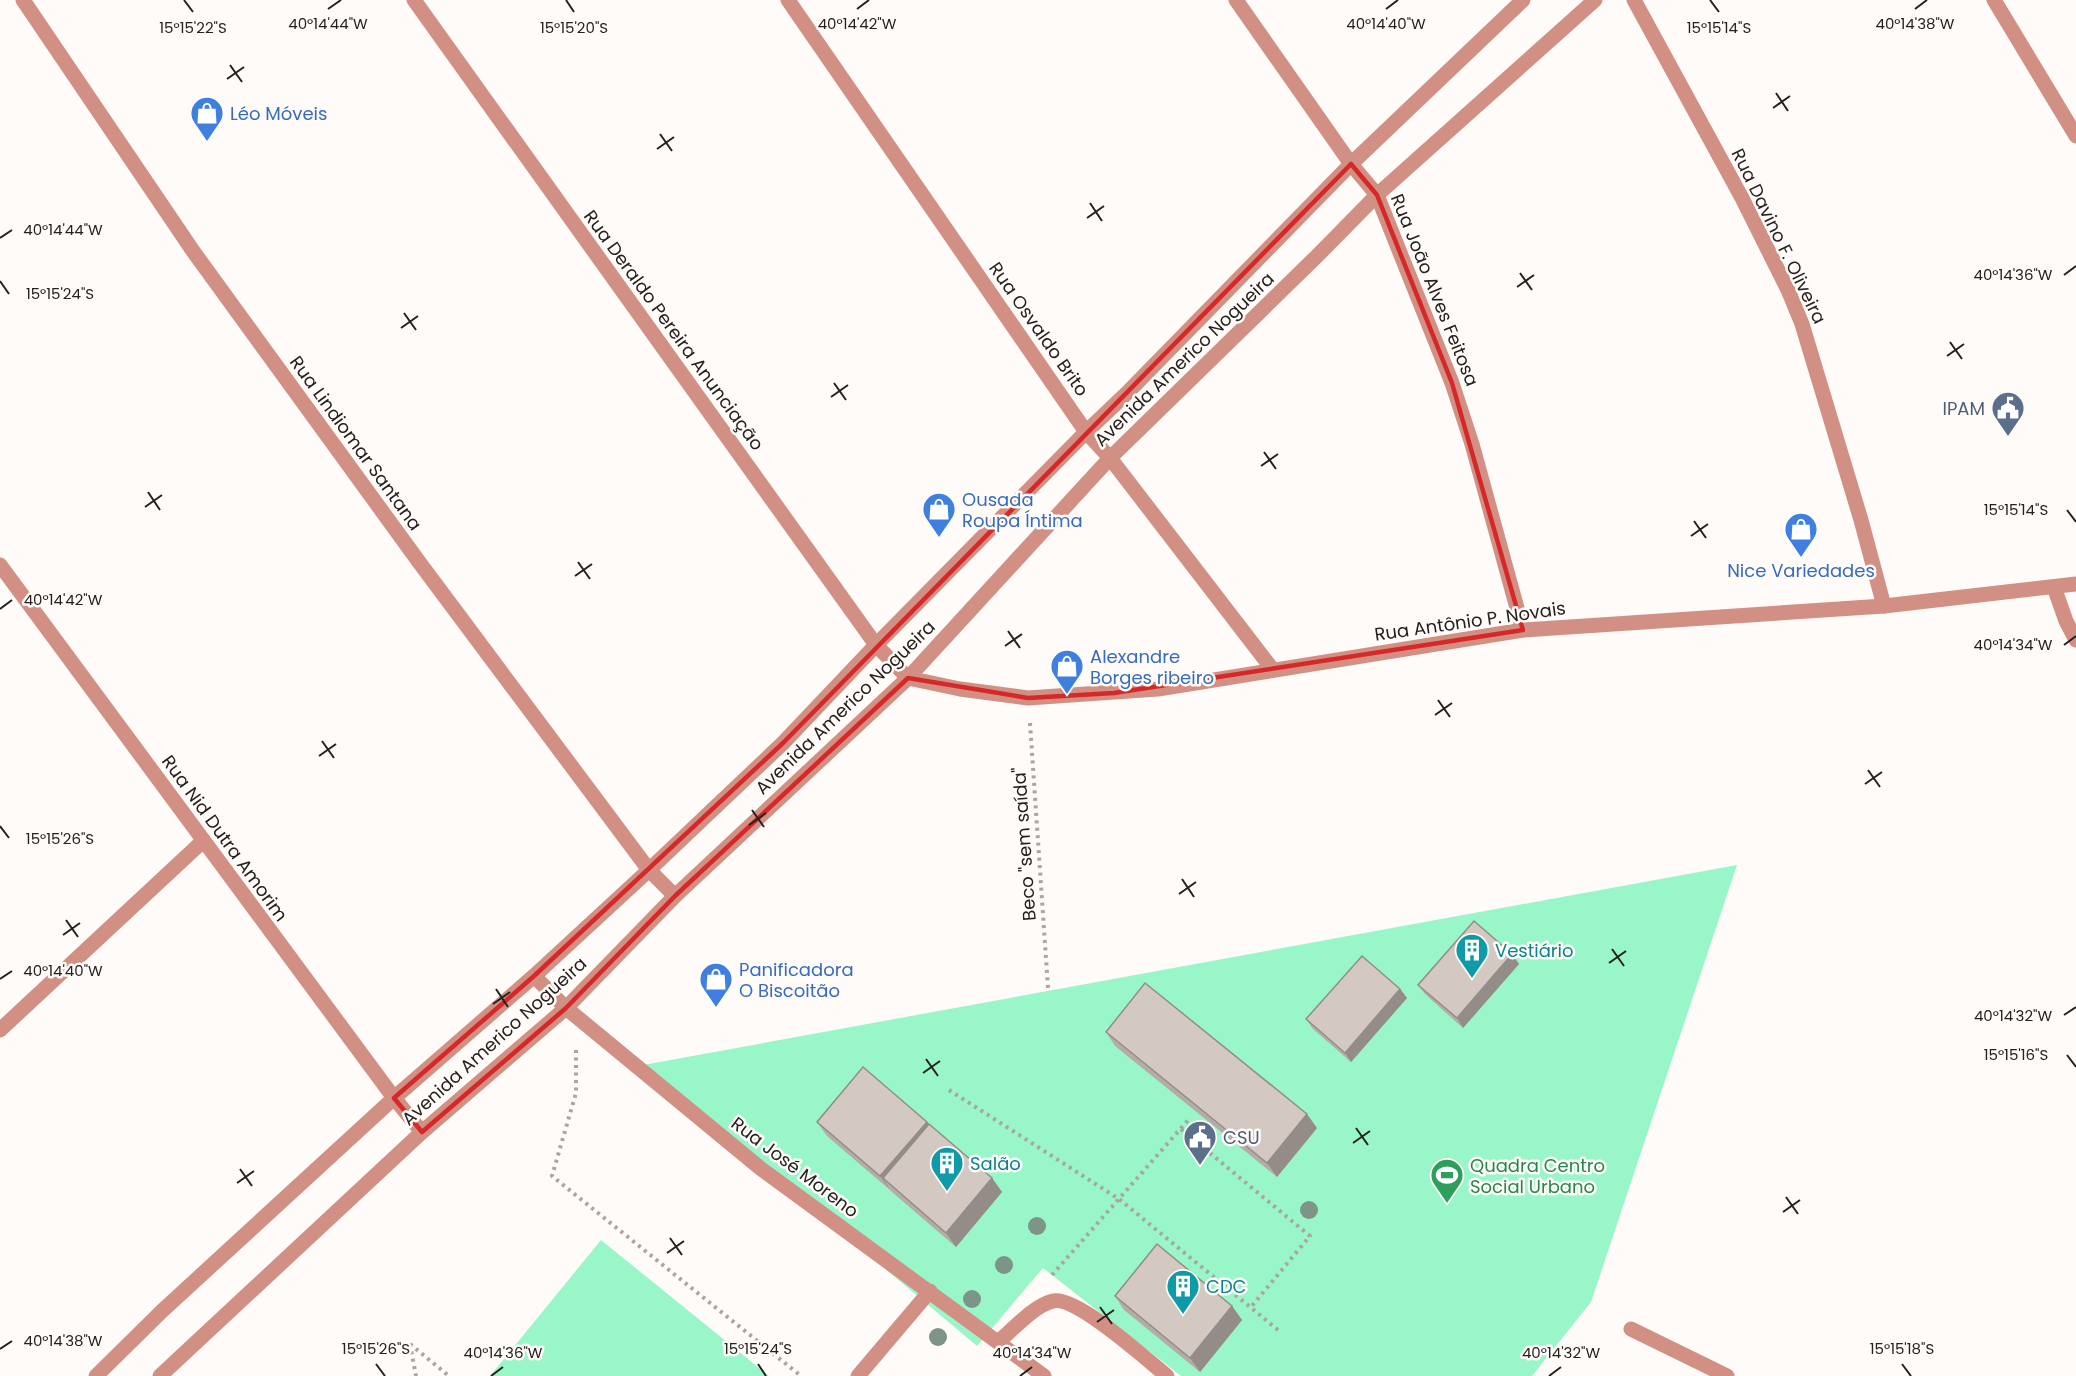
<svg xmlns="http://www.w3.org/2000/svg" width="2076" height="1376" viewBox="0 0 2076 1376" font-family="Poppins,sans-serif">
	<rect width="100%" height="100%" fill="#fffbf8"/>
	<g fill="#99f6c8">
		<polygon points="1737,865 1591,1302 1532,1376 1181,1376 1043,1268 977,1346 643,1065"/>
		<polygon points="601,1240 769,1376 490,1376"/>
	</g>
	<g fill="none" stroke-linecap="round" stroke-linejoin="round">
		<g stroke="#a9a5a3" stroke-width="4" stroke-dasharray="3 4.5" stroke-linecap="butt">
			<polyline points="1030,723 1048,988"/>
			<polyline points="576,1050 576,1093 552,1176 801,1376"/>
			<polyline points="949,1090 1119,1199 1278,1330"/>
			<polyline points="1181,1129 1310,1236 1251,1307"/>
			<polyline points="1052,1275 1190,1118"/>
			<polyline points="410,1344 449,1376"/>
			<polyline points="410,1344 416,1376"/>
		</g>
		<g stroke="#d19083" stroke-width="15">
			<polyline points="23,0 193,251 419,562 649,870 675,896"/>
			<polyline points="414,0 876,645 908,678 960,689 1028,698 1158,689 1523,630 1884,606 2076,584"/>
			<polyline points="788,0 1086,432 1110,458 1273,670"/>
			<polyline points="1236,0 1351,164 1377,195 1452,383 1472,444 1523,630"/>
			<polyline points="1634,0 1742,198 1788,290 1802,324 1861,520 1884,606"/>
			<polyline points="1994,0 2076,136"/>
			<polyline points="0,565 394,1098 422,1132"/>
			<polyline points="2054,587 2066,621 2076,640"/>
			<polyline points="534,976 566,1008 760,1168 1044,1376"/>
			<polyline points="0,1030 203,841"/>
			<polyline points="1631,1329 1727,1376"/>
			<path d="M998,1342C1014,1329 1033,1306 1053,1301C1076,1295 1147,1360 1167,1376"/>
			<polyline points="96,1376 162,1311 394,1098 534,976 649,870 783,743 876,645 1086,432 1126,394 1351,164 1523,0"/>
			<polyline points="160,1376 422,1132 566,1008 675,896 908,678 1110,458 1316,257 1377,195 1595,0"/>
			<polyline points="858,1376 930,1291"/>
		</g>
	</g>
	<g fill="#7d9488">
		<circle cx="1309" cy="1210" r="9"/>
		<circle cx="1037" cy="1226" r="9"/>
		<circle cx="1004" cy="1265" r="9"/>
		<circle cx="972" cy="1299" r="9"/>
		<circle cx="938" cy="1337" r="9"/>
	</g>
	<g fill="#b5aca7">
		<polygon points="1512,954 1519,964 1463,1028 1425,994 1418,985"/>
		<polygon points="1400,989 1407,998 1351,1062 1313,1029 1306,1019"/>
		<polygon points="1106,1032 1317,1128 1277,1177 1115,1046"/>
		<polygon points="817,1122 927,1122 929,1124 992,1178 1002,1192 956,1247 892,1192 890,1190 827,1136"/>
		<polygon points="1115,1296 1232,1306 1242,1320 1200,1372 1124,1310"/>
	</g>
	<g fill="#948c88">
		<polygon points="1512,954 1519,964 1463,1028 1457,1018"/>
		<polygon points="1400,989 1407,998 1351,1062 1345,1053"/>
		<polygon points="1307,1114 1317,1128 1277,1177 1267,1163"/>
		<polygon points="927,1122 936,1136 883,1178 890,1190 880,1176"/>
		<polygon points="992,1178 1002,1192 956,1247 946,1233"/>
		<polygon points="1232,1306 1242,1320 1200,1372 1190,1358"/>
	</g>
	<g fill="#d3c8c2" stroke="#948c88" stroke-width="1.5">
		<polygon points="1474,921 1512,954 1457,1018 1418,985"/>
		<polygon points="1362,956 1400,989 1345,1053 1306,1019"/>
		<polygon points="1145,983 1307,1114 1267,1163 1106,1032"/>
		<polygon points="863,1067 927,1122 880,1176 817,1122"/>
		<polygon points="929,1124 992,1178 946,1233 883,1178"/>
		<polygon points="1157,1244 1232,1306 1190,1358 1115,1296"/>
	</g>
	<path fill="none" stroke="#d62828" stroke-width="4.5" stroke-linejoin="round" d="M1351,164L1377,195L1452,383L1523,630L1114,693L1028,698L908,678L675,896L566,1008L422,1132L394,1098L534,976L783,743Z"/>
	<path fill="none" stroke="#25211f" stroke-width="2" d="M184,0L193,12M566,0L574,12M1710,0L1719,12M328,9L341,0M857,9L869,0M1386,9L1398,0M1915,9L1927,0M230,65L242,82M227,79L244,67M1776,93L1788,111M1773,108L1790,96M660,134L672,151M657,149L674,137M1090,203L1102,221M1087,218L1104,206M0,238L12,230M1520,273L1532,290M2064,275L2076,266M0,281L9,294M1517,287L1534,275M404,313L416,330M401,328L418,316M1950,342L1962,359M1947,356L1964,344M834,383L846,400M831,397L848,385M1264,452L1276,469M1261,466L1278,454M148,492L160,510M145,507L162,495M2067,510L2076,522M1694,521L1706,538M1691,536L1708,524M578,562L590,579M575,576L592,564M0,609L12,600M1008,631L1020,648M2064,645L2076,636M1005,646L1022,634M1438,700L1450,717M1435,715L1452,703M322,741L334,758M319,756L336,744M1868,770L1880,787M1865,784L1882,772M752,810L764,827M749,825L766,813M0,826L9,838M1182,879L1194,897M1179,894L1196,882M66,920L78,937M63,935L80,923M1612,949L1624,966M1609,963L1626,951M0,979L12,971M496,989L508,1007M493,1004L510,992M2064,1015L2076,1007M2067,1055L2076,1067M926,1059L938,1076M923,1073L940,1061M1356,1128L1368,1145M1353,1143L1370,1131M240,1169L252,1186M237,1183L254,1171M1786,1197L1798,1214M1783,1212L1800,1200M670,1238L682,1255M667,1253L684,1241M1100,1307L1112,1324M1097,1322L1114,1310M0,1349L12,1341M376,1364L385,1376M758,1364L766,1376M1902,1364L1911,1376M491,1376L503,1367M1020,1376L1032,1367M1549,1376L1561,1367"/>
	<defs>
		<symbol id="shop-pin" viewBox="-11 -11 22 30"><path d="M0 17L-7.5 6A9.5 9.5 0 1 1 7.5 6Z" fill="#3f7fe0" stroke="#fffbf8"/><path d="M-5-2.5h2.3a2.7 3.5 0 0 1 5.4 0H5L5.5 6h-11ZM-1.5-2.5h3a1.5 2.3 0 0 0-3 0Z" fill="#fff"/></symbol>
		<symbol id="civic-pin" viewBox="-11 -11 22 30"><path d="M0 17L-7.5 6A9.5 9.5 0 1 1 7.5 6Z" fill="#5c6f8a" stroke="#fffbf8"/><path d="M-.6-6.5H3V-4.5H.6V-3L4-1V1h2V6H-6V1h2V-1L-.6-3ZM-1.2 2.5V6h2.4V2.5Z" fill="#fff"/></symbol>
		<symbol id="building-pin" viewBox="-11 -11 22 30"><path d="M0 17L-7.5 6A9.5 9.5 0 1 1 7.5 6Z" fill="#0f9aa8" stroke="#fffbf8"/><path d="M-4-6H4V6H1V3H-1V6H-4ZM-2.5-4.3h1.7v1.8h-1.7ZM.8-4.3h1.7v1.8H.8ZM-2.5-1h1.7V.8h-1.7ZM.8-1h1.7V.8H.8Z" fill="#fff"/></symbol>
		<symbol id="stadium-pin" viewBox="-11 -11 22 30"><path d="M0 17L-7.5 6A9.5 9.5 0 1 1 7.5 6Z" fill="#2e9e5b" stroke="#fffbf8"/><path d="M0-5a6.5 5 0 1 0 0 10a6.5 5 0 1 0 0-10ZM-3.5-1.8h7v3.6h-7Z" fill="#fff"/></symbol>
	</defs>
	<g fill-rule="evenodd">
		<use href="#shop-pin" x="188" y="94" width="38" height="52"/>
		<use href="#civic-pin" x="1989" y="389" width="38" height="52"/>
		<use href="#shop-pin" x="920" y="490" width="38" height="52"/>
		<use href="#shop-pin" x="1782" y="510" width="38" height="52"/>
		<use href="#shop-pin" x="1048" y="647" width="38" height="52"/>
		<use href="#building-pin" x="1453" y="931" width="38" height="52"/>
		<use href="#shop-pin" x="697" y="960" width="38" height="52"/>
		<use href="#civic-pin" x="1181" y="1118" width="38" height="52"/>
		<use href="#building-pin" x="928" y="1144" width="38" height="52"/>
		<use href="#stadium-pin" x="1428" y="1156" width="38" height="52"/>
		<use href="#building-pin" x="1164" y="1267" width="38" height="52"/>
	</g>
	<g text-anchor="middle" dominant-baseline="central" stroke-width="5" stroke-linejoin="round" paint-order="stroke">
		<g font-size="18" fill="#366cbe" stroke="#fffbf8" text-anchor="start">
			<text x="230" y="113">Léo Móveis</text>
			<text x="962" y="499">Ousada<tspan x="962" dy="21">Roupa Íntima</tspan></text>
			<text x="1801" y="570" text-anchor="middle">Nice Variedades</text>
			<text x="1090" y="656">Alexandre<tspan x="1090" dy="21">Borges ribeiro</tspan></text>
			<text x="739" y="969">Panificadora<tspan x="739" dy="21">O Biscoitão</tspan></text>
		</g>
		<g font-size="18" fill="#25211f" stroke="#fffbf8">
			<text transform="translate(1779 236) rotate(64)">Rua Davino F. Oliveira</text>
			<text transform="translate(1435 290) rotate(68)">Rua João Alves Feitosa</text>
			<text transform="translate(1039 329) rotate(55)">Rua Osvaldo Brito</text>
			<text transform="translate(674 330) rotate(54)">Rua Deraldo Pereira Anunciação</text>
			<text transform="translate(1184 359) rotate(-44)">Avenida Americo Nogueira</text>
			<text transform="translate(356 443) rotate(54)">Rua Lindiomar Santana</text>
			<text transform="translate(1470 621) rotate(-8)">Rua Antônio P. Novais</text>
			<text transform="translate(845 707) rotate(-44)">Avenida Americo Nogueira</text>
			<text transform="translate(225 838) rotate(54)">Rua Nid Dutra Amorim</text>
			<text transform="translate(1024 844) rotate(-94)">Beco "sem saída"</text>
			<text transform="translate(494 1041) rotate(-42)">Avenida Americo Nogueira</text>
			<text transform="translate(795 1167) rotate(37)">Rua José Moreno</text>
		</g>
		<g font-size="18" fill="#4e5e75" stroke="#fffbf8" text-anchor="end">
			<text x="1985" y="408">IPAM</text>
			<text x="1223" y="1137" text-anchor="start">CSU</text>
		</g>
		<g font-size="18" fill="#0d838f" stroke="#fffbf8" text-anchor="start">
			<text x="1495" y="950">Vestiário</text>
			<text x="970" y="1163">Salão</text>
			<text x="1206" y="1286">CDC</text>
		</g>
		<g font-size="18" fill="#27864d" stroke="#fffbf8" text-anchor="start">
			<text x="1470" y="1165">Quadra Centro<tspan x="1470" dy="21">Social Urbano</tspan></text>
		</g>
	</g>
	<g font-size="15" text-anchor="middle" fill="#25211f" stroke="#fffbf8" stroke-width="5" stroke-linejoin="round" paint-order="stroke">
		<text x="1386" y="29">40°14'40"W</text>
		<text x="328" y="29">40°14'44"W</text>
		<text x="857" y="29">40°14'42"W</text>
		<text x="1915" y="29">40°14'38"W</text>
		<text x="193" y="33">15°15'22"S</text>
		<text x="574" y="33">15°15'20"S</text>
		<text x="1719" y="33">15°15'14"S</text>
		<text x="63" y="235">40°14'44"W</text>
		<text x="2013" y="280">40°14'36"W</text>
		<text x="60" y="299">15°15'24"S</text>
		<text x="2016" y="515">15°15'14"S</text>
		<text x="63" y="605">40°14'42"W</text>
		<text x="2013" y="650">40°14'34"W</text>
		<text x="60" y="844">15°15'26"S</text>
		<text x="63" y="976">40°14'40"W</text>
		<text x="2013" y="1021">40°14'32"W</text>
		<text x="2016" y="1060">15°15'16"S</text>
		<text x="63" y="1346">40°14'38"W</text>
		<text x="376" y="1354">15°15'26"S</text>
		<text x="758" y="1354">15°15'24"S</text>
		<text x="1902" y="1354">15°15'18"S</text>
		<text x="503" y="1358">40°14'36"W</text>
		<text x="1032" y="1358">40°14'34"W</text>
		<text x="1561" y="1358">40°14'32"W</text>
	</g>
</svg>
